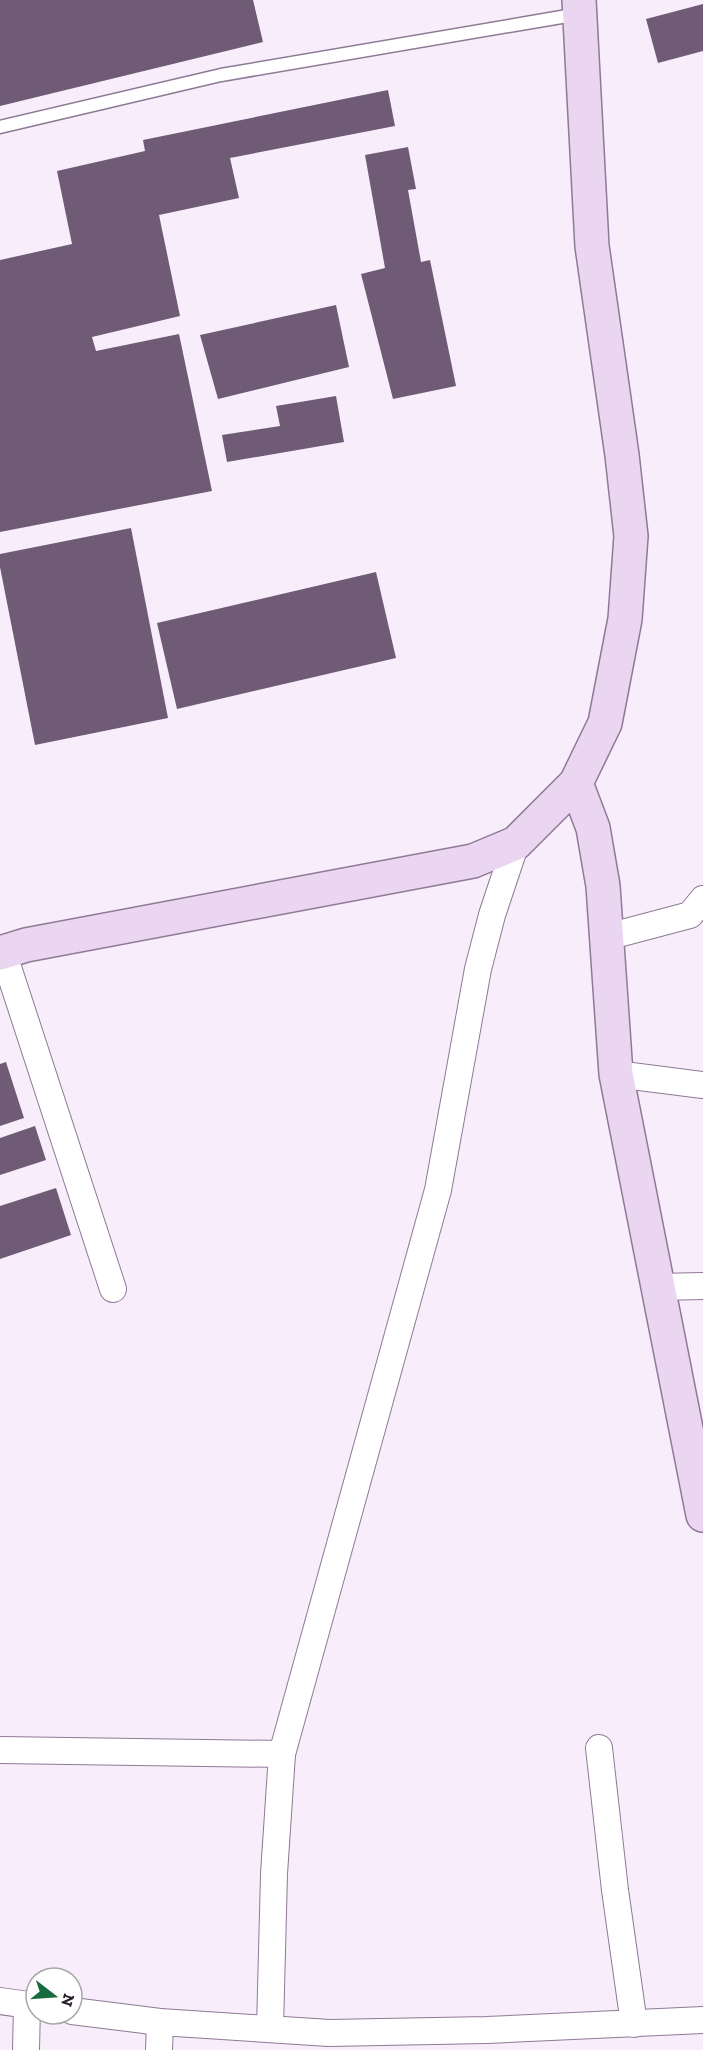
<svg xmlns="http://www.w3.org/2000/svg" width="703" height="2050" viewBox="0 0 703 2050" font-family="'Zilla Slab',serif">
	<rect width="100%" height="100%" fill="#f8eefb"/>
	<g fill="#6f5b75">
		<polygon points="0,0 253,0 263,42 0,106"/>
		<polygon points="703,4 703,51 658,63 646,19"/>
		<polygon points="388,90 395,126 230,158 239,198 159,215 180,316 92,337 96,351 179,334 212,491 0,532 0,260 72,244 57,171 145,151 143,140"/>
		<polygon points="408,147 416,189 408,190 421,262 430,260 456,386 393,399 361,274 385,268 365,155"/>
		<polygon points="336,305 349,367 218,399 200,335"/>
		<polygon points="336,396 344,442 227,462 222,435 280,426 276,406"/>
		<polygon points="131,528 168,718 35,745 0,567 0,554"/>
		<polygon points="376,572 396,658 177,709 157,623"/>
		<polygon points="6,1062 24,1118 0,1126 0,1064"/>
		<polygon points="35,1126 46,1160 0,1175 0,1138"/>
		<polygon points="56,1188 71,1235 0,1259 0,1206"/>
	</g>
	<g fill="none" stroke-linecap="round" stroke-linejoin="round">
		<defs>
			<polyline id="lane" points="0,127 221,75 579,14"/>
			<g id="street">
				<polyline points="607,937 690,915 703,899"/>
				<polyline points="3,952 113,1289"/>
				<polyline points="616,1074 703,1085"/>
				<polyline points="657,1287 703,1286"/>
				<polyline points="599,1748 615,1890 634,2024"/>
				<polyline points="0,1750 282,1754"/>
				<polyline points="0,2001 36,2006"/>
				<polyline points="72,2011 160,2022 329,2033 487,2030 703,2020"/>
				<polyline points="270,2028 274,1874 282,1754 438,1190 478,969 492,915 516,843"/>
				<polyline points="26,2050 27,2005"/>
				<polyline points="159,2050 160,2022"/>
			</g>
			<g id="secondary">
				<polyline points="576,783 593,828 603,886 616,1074 703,1515"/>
				<polyline points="0,953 26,945 473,861 516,843 576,783 605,723 625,619 631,536 622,455 592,246 579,0"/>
			</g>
		</defs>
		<use href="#lane" stroke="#8f7996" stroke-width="15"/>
		<use href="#street" stroke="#8f7996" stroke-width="28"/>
		<use href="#secondary" stroke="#8f7996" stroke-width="36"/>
		<use href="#lane" stroke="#fff" stroke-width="12"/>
		<use href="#street" stroke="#fff" stroke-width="26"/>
		<use href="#secondary" stroke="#ebd6f2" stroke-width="33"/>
	</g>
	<g transform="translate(54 1996) rotate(107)"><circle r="28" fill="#ffffff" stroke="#aaa7ab" stroke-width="1.5"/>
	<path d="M0-4.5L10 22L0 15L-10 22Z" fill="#176c3f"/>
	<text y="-9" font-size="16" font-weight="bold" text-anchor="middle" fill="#2b222e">N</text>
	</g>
</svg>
